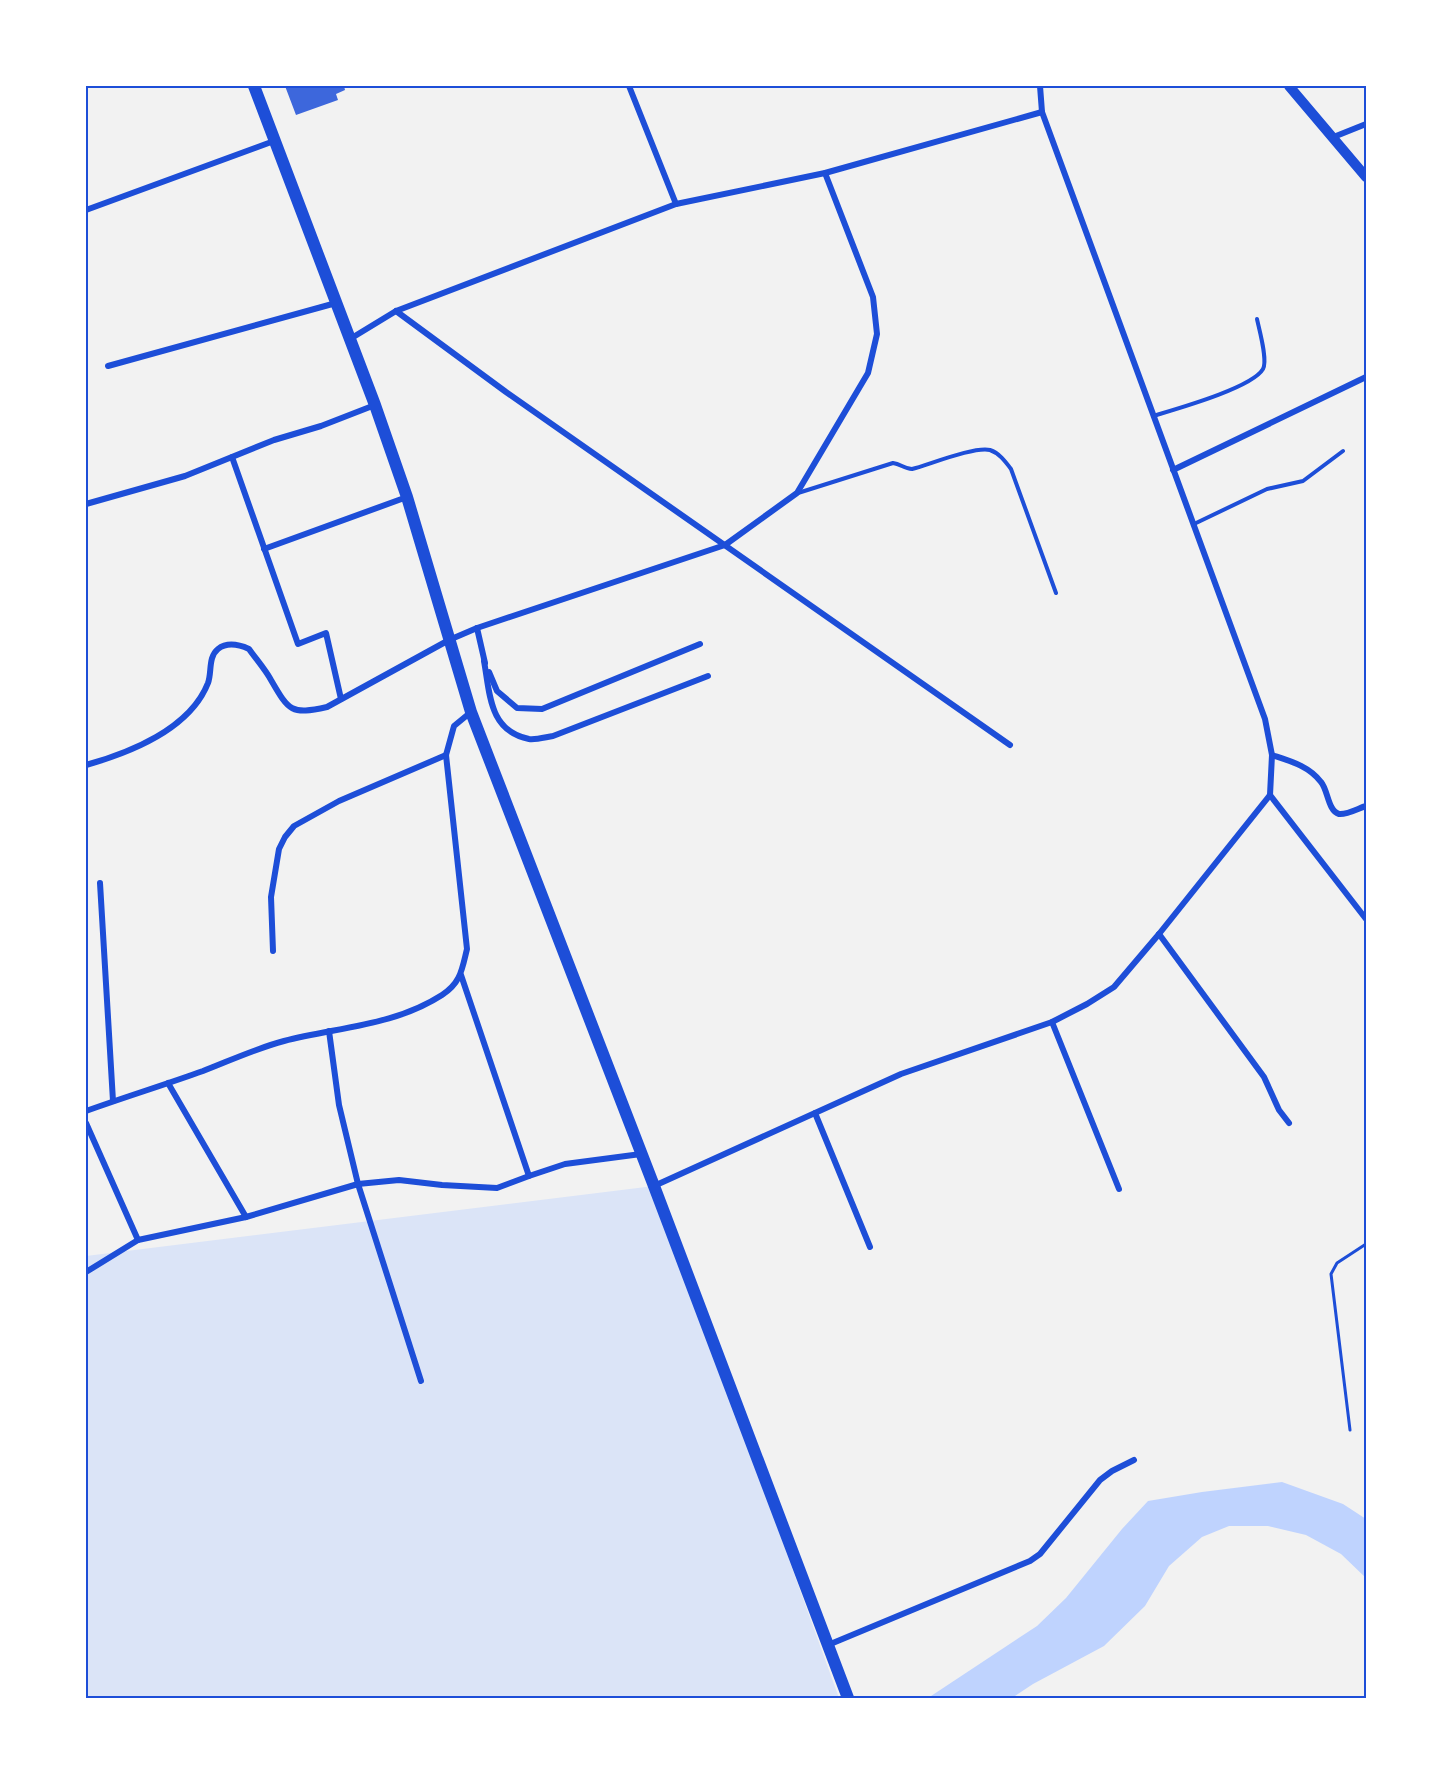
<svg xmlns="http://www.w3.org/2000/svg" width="1452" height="1784" viewBox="0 0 1452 1784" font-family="'Archivo Narrow',sans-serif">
	<rect width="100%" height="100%" fill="#f2f2f2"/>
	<polygon fill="#dbe4f7" points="654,1186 839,1698 86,1698 86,1256"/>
	<polygon fill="#bfd3fe" points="1282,1482 1343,1504 1366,1519 1366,1578 1341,1554 1306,1535 1268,1526 1229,1526 1202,1537 1169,1566 1145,1606 1104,1646 1033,1684 1012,1698 928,1698 1037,1626 1066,1598 1122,1529 1148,1501 1202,1492"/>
	<polygon fill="#3d67dc" points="285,86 344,86 345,90 336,94 338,100 296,115"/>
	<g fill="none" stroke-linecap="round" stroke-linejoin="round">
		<polyline stroke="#1d4ed8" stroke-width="3" points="1350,1430 1331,1274 1337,1263 1366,1244"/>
		<g stroke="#1d4ed8" stroke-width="4">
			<path d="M1153,416C1176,409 1252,388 1263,369C1268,360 1259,329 1257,319"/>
			<path d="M798,493L893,463C901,464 904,469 912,469C928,465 975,446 990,450C999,453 1005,461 1011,469L1056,593"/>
			<polyline points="1194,524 1267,489 1303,481 1343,451"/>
		</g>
		<g stroke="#1d4ed8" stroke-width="6">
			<polyline points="629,86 676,204"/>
			<polyline points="1331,138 1366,124"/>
			<polyline points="86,210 274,141"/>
			<polyline points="396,311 506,392 1010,745"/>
			<polyline points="350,339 396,311 676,204 825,173 1042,112"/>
			<polyline points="108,366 336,303"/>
			<polyline points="232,457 298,644 326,633 341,699"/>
			<polyline points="1173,470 1366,377"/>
			<polyline points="86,504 185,476 274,440 321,426 375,405"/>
			<polyline points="264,549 407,497"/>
			<polyline points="477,628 485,663"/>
			<path d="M484,661C490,694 489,731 529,739C536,740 546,737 553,736L708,676"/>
			<polyline points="489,672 497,691 517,708 542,709 700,644"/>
			<path d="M1272,755C1290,761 1309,766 1321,782C1328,790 1328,811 1339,814C1347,815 1359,808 1366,806"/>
			<path d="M86,765C129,753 190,729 208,683C212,672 208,657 218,649C227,642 240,645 249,649C256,659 265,669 271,680C289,711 291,715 327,707L449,640L477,628L725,545L797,493L868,373L877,334L873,297L825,173"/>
			<polyline points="1270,795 1366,919"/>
			<polyline points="100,883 113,1101"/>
			<polyline points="1159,934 1264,1077 1279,1110 1289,1123"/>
			<polyline points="273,951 271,897 279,849 285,837 294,826 339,801 446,755"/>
			<polyline points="461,975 529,1176 565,1164 641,1154"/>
			<polyline points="1052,1022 1119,1189"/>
			<polyline points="329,1031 339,1105 358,1184 421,1381"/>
			<polyline points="168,1083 246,1217"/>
			<path d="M86,1111C125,1097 164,1085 203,1071C229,1061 257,1048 284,1041C338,1027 394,1026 442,995C461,983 462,969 467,949L446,755L454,726L471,712"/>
			<polyline points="815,1113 870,1247"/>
			<polyline points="86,1123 138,1240"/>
			<polyline points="654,1186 901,1074 1052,1022 1087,1004 1114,987 1159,934 1270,795 1272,755 1265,719 1042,112 1040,86"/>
			<polyline points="86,1272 138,1240 246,1217 358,1184 399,1180 442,1185 497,1188 529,1176"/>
			<polyline points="828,1645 1030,1561 1040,1554 1100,1480 1112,1471 1134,1460"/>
		</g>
		<polyline stroke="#1d4ed8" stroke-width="10" points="1289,86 1366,177"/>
		<polyline stroke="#1d4ed8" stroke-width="12" points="254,86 375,405 407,497 471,712 654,1186 848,1698"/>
	</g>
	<rect width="1452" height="1784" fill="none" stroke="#ffffff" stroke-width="174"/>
	<rect x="87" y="87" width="1278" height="1610" fill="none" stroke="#1d4ed8" stroke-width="2"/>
</svg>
